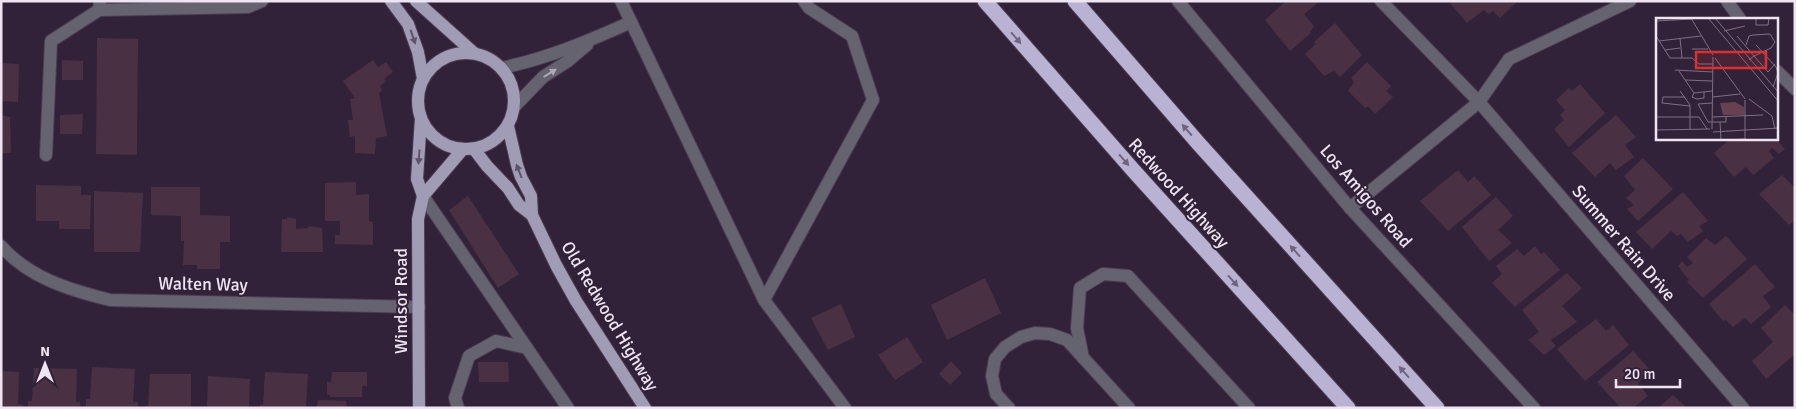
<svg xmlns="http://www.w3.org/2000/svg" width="1796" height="409" viewBox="0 0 1796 409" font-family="Signika,sans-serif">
	<rect width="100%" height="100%" fill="#322239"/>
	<g fill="#493143">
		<polygon points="1286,1 1320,1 1304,14 1314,26 1310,32 1311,33 1290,51 1265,20"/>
		<polygon points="1452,1 1518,1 1500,18 1493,11 1488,14 1484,10 1467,23 1450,3"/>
		<polygon points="1335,23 1362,55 1340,77 1334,71 1324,76 1305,54 1316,44 1314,42"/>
		<polygon points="97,38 138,39 137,155 96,154"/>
		<polygon points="62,60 83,61 83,80 62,80"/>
		<polygon points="373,60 378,67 386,62 393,72 384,79 386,81 380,86 382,91 379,93 387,136 376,138 375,154 355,153 355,136 350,137 348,120 353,120 350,99 355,98 343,81"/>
		<polygon points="1367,62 1391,86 1386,91 1393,97 1375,114 1368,106 1365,108 1348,91 1354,82 1351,78"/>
		<polygon points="1,63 19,64 18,102 1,101"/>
		<polygon points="1580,84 1605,113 1569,147 1554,129 1564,120 1560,115 1565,110 1556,100 1569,88 1572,91"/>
		<polygon points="83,114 82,134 60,134 60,115"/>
		<polygon points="1,115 10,117 11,153 1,153"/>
		<polygon points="1616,115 1636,137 1625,145 1634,157 1616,170 1610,163 1595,177 1572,153"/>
		<polygon points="1730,139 1776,139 1785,149 1779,154 1772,148 1769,151 1774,158 1753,175 1746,167 1734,177 1714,153"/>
		<polygon points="1643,158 1673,189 1638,221 1627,209 1634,205 1626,198 1635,190 1624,176"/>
		<polygon points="1458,170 1468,182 1474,176 1491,195 1448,231 1420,201"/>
		<polygon points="1782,175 1794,187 1795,186 1795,219 1789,225 1759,194"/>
		<polygon points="356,182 356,195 369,194 369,221 373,222 373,245 335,244 335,235 340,235 340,221 325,221 325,183"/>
		<polygon points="36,185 81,186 81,195 91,195 90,229 59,229 59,221 36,221"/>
		<polygon points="151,187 200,187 200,215 230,216 230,242 220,242 220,269 197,269 197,265 183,265 184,241 181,241 181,216 151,215"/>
		<polygon points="94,191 143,193 140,252 94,252"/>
		<polygon points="1683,192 1708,221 1699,226 1703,231 1688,242 1681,234 1677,236 1671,231 1652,249 1636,232"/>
		<polygon points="468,196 519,274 498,288 449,210"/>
		<polygon points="1496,197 1513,216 1498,230 1512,243 1489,261 1462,227"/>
		<polygon points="287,217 296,219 296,229 308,228 309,226 322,228 323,252 281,252 282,219 287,219"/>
		<polygon points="1726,236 1747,259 1703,298 1687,282 1689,280 1678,266 1682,261 1687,267 1693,263 1687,257 1706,238 1715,245"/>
		<polygon points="1535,246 1541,254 1544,252 1560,270 1515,307 1492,283 1502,274 1496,266 1517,249 1524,256"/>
		<polygon points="1755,264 1775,287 1763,296 1771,307 1751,324 1745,318 1733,327 1726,320 1723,321 1709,304"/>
		<polygon points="1567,273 1582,288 1562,306 1577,322 1551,340 1556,346 1544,355 1528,340 1539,332 1522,310"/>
		<polygon points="985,278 1001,313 947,340 931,305"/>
		<polygon points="841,304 855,337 828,350 811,318"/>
		<polygon points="1785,305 1795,315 1795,354 1766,379 1752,361 1773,342 1761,328"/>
		<polygon points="1596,319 1606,331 1613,325 1629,345 1585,381 1557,349"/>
		<polygon points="907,337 923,362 895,380 878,355"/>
		<polygon points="1633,351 1650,370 1638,383 1648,396 1633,408 1621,408 1597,382"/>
		<polygon points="951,361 962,373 950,385 939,374"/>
		<polygon points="478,362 508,362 509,382 479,382"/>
		<polygon points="92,367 135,369 133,402 138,402 138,408 86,408 86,399 90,399"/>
		<polygon points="34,368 77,369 76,402 80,402 80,408 28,408 28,401 32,401"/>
		<polygon points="1,371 19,372 18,404 23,405 23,408 1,408"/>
		<polygon points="265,372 308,374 306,406 312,408 259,408 260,405 263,405"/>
		<polygon points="332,372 367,372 367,386 362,386 362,397 330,397 330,395 327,395 327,382 331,382"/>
		<polygon points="150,374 191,374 191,408 148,408"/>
		<polygon points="208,376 250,379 249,408 207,408"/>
		<polygon points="1673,395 1687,408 1658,408"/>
		<polygon points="318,400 346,401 347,408 317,408"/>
	</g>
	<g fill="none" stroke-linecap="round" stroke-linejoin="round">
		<defs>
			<g id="minor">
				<polyline points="100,1 99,10 248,7 262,1"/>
				<polyline points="621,1 764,300 845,408"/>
				<polyline points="1178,1 1350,208 1534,408"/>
				<polyline points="1381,1 1479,102 1509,59 1630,1"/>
				<polyline points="1727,1 1740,19"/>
				<path d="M501,68C546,59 589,41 631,22"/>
				<polyline points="1777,71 1795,89"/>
				<polyline points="515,106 543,77 568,61 587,45"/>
				<polyline points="46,155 51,41 99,10"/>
				<polyline points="423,196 568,408"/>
				<polyline points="1350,208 1479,102 1743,408"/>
				<path d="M1,246C29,278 70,290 110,300L419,307"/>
				<polyline points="764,300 873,100 852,36 809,8 804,1"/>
				<polyline points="1083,358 1077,328 1080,288 1103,274 1128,276 1249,408"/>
				<polyline points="458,408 455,398 469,356 496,341 527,348"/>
				<polyline points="1009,408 996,394 992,376 995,359 1005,347 1021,337 1035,333 1050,334 1067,340 1129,408"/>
			</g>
			<g id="major">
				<polyline points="391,1 408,24 418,52 423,79"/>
				<polyline points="416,1 474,53"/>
				<circle cx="466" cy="101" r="48"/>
				<polyline points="421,118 417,179 423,196"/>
				<polyline points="508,126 517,165 521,177 531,196 532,215"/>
				<polyline points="474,149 487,166 508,188 519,205 532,215 556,265 576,301 645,408"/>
				<polyline points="419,408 418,219 423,196 463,149"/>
			</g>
			<g id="highway">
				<polyline points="985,1 1133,170 1348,408"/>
				<polyline points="1075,1 1199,144 1437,408"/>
			</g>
		</defs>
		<use href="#minor" stroke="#4c3d53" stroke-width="14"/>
		<use href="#major" stroke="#4c3d53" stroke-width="14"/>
		<use href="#highway" stroke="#4c3d53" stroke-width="17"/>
		<use href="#minor" stroke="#656370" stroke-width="12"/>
		<use href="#major" stroke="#a19cb6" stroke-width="12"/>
		<use href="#highway" stroke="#b9b2d2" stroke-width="15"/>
	</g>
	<defs><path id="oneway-solid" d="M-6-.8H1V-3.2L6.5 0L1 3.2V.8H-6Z" transform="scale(1.25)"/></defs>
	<g fill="#5e536b">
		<use href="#oneway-solid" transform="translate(413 37) rotate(71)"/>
		<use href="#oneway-solid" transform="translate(419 157) rotate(94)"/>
		<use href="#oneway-solid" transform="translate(519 171) rotate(-111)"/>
	</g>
	<g fill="#6f637e">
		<use href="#oneway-solid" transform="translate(1016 38) rotate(49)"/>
		<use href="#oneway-solid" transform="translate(1187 130) rotate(-131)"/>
		<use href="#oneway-solid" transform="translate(1124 160) rotate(49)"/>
		<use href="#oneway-solid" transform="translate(1295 251) rotate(-132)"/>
		<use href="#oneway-solid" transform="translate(1233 281) rotate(48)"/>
		<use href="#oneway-solid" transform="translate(1404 372) rotate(-132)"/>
	</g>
	<use fill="#b0aab8" href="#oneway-solid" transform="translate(550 73) rotate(-32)"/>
	<g text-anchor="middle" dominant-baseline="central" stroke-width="4" stroke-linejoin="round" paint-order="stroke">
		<g font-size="18" fill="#eee4f2" stroke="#322239">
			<text transform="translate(1179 193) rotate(48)">Redwood Highway</text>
			<text transform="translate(1366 196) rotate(49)">Los Amigos Road</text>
			<text transform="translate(1624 243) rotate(49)">Summer Rain Drive</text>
			<text transform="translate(203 284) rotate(1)">Walten Way</text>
			<text transform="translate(401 301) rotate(-90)">Windsor Road</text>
			<text transform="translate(610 316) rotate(59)">Old Redwood Highway</text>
		</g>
	</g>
	<g transform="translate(1656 18)">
		<rect width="122" height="122" fill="#322239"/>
		<path d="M79,84L88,89V97H67L64,85Z" fill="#674150"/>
		<path fill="none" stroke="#7d7083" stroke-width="1" d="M35,0L57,37M52,0L123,84M59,0L123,75M100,0V7H112L113,0M0,3L36,1M68,13L89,8M0,18L14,40H36L43,46H57M81,18L98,38L115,30L119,24L114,16L97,17L93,18L90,27M24,20L26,40M3,23L45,18M100,27L120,49L122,55L117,69M36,31H52M9,32L24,30M59,40L89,81M93,42L98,38L112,54L119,46M19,52L57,54M23,53L38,75L56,73M29,62L56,63M24,73L34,87V112M38,75L36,79L41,81L48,80V74M29,79H7L6,85L34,88M57,79L84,76M93,81L116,98L119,111M56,85L42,86L52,104H70V99M0,99H43L51,111M56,99L107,97M64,104L65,122M56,111L57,39M0,112L54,111M57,114L123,110M66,122L89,121M89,122V82"/>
		<path fill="#d73132" fill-opacity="0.15" stroke="#d73132" stroke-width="2.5" d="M40,34H110V50H40Z"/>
		<rect width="122" height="122" fill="none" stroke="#eee4f2" stroke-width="2.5"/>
	</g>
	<rect width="1796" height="409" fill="none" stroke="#eee4f2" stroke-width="5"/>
	<g transform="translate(45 364)" stroke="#322239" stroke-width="4" paint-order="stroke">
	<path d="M0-4L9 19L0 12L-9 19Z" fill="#eee4f2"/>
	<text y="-8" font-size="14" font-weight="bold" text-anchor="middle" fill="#eee4f2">N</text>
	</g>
	<path d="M1616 379v8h64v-8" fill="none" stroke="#eee4f2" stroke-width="2.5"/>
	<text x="1624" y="379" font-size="15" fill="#eee4f2" stroke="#322239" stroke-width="4" paint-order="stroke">20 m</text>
</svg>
